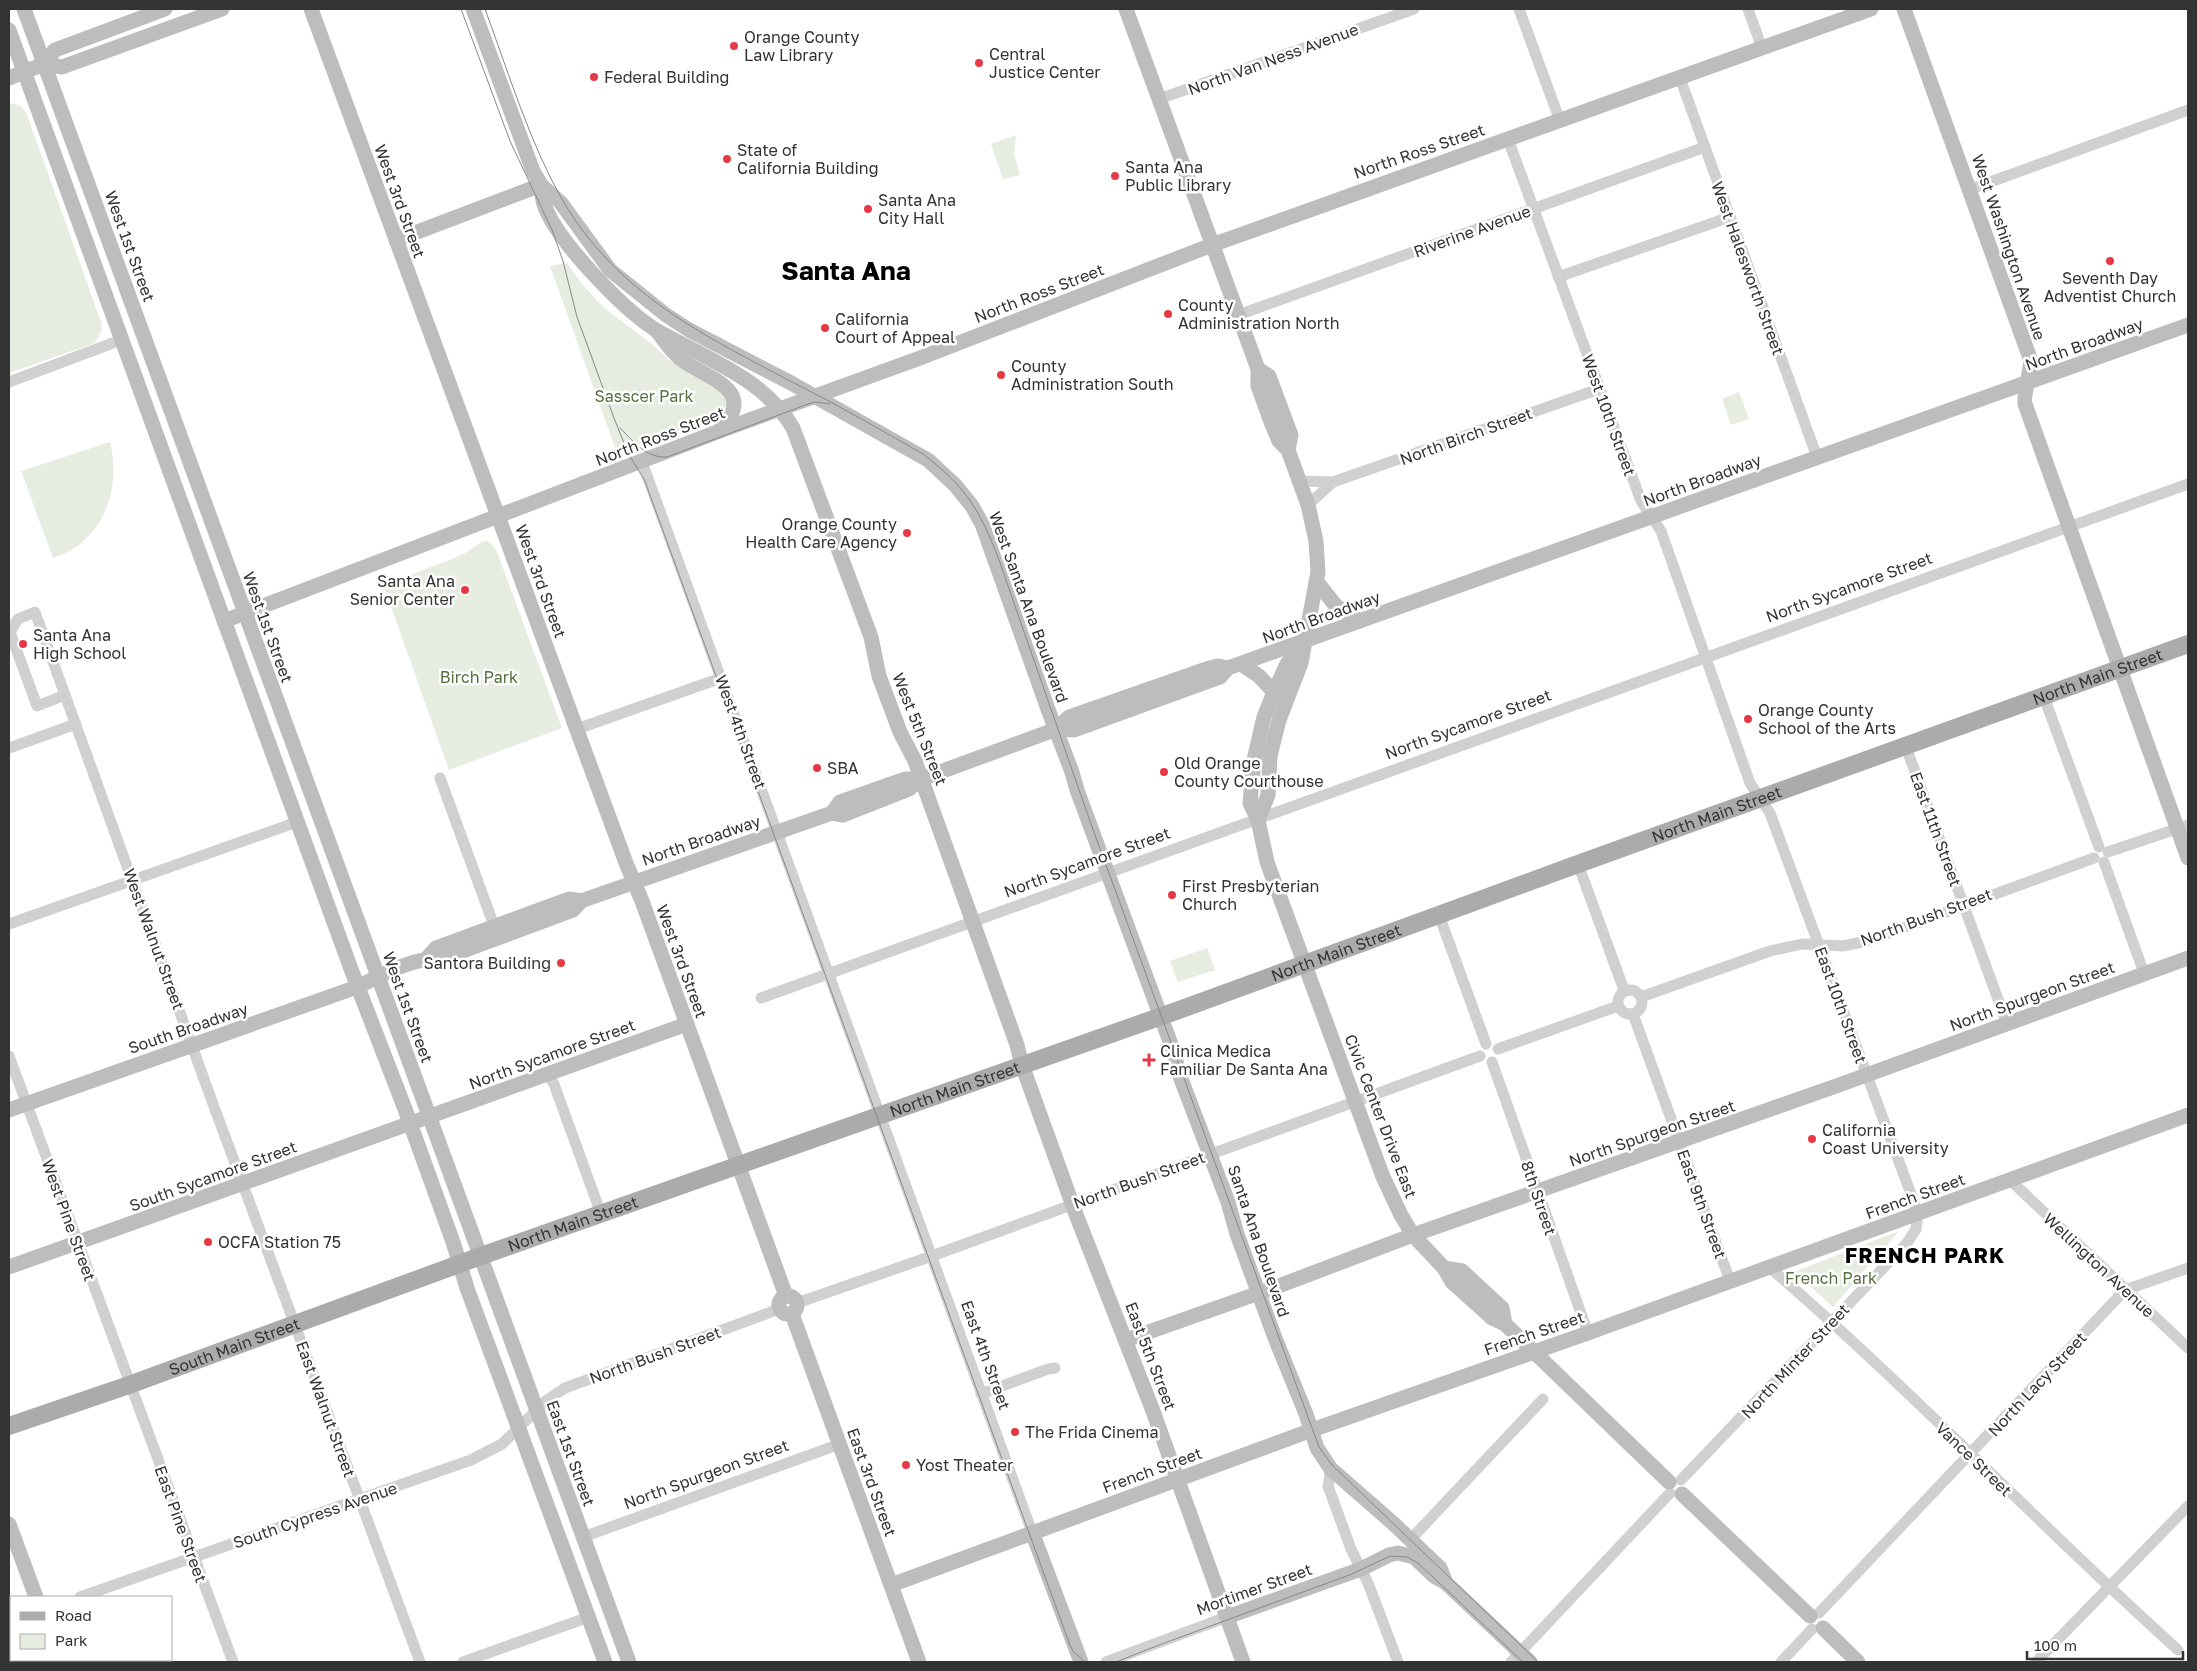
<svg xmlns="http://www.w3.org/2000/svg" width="2197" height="1671" viewBox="0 0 2197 1671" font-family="'Golos Text',sans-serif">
	<rect width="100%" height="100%" fill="#fff"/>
	<g fill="#e6ecdf">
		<polygon points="9,103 20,105 26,112 101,322 102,330 95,343 9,373"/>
		<polygon points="1016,135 1014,154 1020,175 1003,179 991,144"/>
		<polygon points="567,263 581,283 603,307 653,345 669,360 724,393 727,403 722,414 617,453 550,266"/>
		<polygon points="1739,392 1749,419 1731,425 1722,399"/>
		<path d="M110,442C122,490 103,542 53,558L21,471Z"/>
		<path d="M487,541L493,545L497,552L562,728L449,770L383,584C411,574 440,565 467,552C474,548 479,541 487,541Z"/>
		<polygon points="1207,948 1215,970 1178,982 1170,961"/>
		<polygon points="1899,1231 1833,1307 1794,1272"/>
	</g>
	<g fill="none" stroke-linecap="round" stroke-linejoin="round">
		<g stroke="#d0d0d0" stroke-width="11">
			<polyline points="1519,9 1560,121"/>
			<polyline points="1748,9 1762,48"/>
			<polyline points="1680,78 1817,457"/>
			<polyline points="1159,99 1414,9"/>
			<polyline points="1508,139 1641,501 1661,531 1750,783 1770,813 1918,1213 1916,1229 1907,1243 1681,1480"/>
			<polyline points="1971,189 2188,110"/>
			<polyline points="1558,277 1730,217"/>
			<polyline points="1238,315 1705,147"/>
			<polyline points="9,382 121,340"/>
			<polyline points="642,462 1032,1532"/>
			<polyline points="1300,481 1333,482 1599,389"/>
			<polyline points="1308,505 1333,482"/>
			<polyline points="65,695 37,706 10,632 18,619 35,612 213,1104 420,1662"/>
			<polyline points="2044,697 2099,847"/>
			<polyline points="577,729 721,678"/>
			<polyline points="1906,747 2007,1024"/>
			<polyline points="9,748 76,724"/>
			<polyline points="440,778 497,934"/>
			<polyline points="2108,852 2188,825"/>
			<polyline points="2104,862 2144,973"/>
			<polyline points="1578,864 1624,990"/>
			<polyline points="1439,915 1486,1044"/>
			<polyline points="9,924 297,822"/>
			<circle cx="1630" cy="1002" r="12"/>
			<polyline points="1641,997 1770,951 1802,944 1843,946 1867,941 2094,858"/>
			<polyline points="761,998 2188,484"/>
			<polyline points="1633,1014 1730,1281"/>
			<polyline points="1498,1049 1618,1006"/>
			<polyline points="9,1056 233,1662"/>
			<polyline points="1492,1062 1588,1333"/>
			<polyline points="548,1075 554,1084 601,1214"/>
			<polyline points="2010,1180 2188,1348"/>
			<path d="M1769,1267C1911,1389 2039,1525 2178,1650"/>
			<polyline points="797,1303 929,1257 1480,1056"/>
			<polyline points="981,1394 1048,1369 1055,1368"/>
			<polyline points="1331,1469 1328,1486 1351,1549 1368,1583 1398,1662"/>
			<polyline points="583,1537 840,1444"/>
			<polyline points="1410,1540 1543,1399"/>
			<polyline points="80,1597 471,1460 502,1444 547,1400 565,1388 779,1309"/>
			<polyline points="1819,1613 2125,1290 2188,1268"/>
			<polyline points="9,1623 11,1622"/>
			<polyline points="463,1662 589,1617"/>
			<polyline points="1106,1662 1227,1617"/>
			<polyline points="1511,1662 1670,1493"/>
			<polyline points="1781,1662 1812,1629"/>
			<polyline points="2036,1662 2188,1506"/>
		</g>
		<g stroke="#bdbdbd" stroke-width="15">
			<polyline points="24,9 629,1662"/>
			<polyline points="311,9 626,863 642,901 786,1296"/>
			<polyline points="473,9 533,171 541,185 561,203 610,270 666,315 689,330 791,383 928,460 955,485 972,506 982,524 1049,712 1072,772 1077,790 1175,1055 1178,1071 1228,1202 1237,1234 1275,1338 1306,1414 1317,1448 1331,1469 1395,1525 1440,1568 1446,1583"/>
			<polyline points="1126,9 1258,369 1258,386 1271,422 1279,441 1288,450 1308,505 1316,541 1318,572 1301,663 1279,720 1270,756 1268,795 1258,820"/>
			<path d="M1904,9L2031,361C2030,371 2023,398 2025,404L2188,858"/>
			<polyline points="9,30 351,969 405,1109 453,1242 467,1288 605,1662"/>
			<polyline points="44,64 62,67 222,9"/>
			<polyline points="9,78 44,64 55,50 165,9"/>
			<path d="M541,185C542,192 542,201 545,207C559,243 624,310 656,330C704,358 764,378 793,428L871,637L879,676L900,732L915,761L1017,1045L1022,1065L1077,1217L1153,1411L1243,1662"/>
			<polyline points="396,240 541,185"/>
			<path d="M657,331C665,341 671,352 682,360C710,380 759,390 719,431"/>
			<polyline points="1258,369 1269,376 1291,435 1288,450"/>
			<polyline points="1317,582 1336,606 1360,621"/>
			<polyline points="224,621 725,429 920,358 1212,245 1871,9"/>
			<polyline points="1304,641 1287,664 1274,692 1264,717 1254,760 1250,803 1258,820 1267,862 1383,1177 1401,1215 1413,1235 1444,1268 1452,1282 1492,1318 1505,1324 1669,1482"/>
			<polyline points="1241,664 1259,676 1274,692"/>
			<polyline points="1056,729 1074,730 1220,677 1228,668 2188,325"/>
			<polyline points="832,813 840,802 905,779 921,779 1046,733 1056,729 1069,717 1209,668 1218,666 1228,668"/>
			<polyline points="427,958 436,948 569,899 581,901"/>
			<path d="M9,1110L357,987C382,975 413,957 441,959L573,910L581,901L832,813L843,815L909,789L921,779"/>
			<polyline points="9,1267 687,1024"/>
			<polyline points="1444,1268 1462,1271 1502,1308 1505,1324"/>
			<circle cx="788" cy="1305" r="9"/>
			<polyline points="792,1314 919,1662"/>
			<polyline points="1126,1340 1276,1287 1413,1235 1839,1085 2188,958"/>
			<polyline points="1682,1494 1810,1616"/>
			<polyline points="9,1524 36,1597"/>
			<polyline points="1032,1532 1081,1662"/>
			<polyline points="891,1585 1312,1430 1588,1333 2188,1115"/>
			<polyline points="1227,1617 1361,1569 1389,1555 1398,1553 1414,1557 1434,1576 1446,1583 1530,1662"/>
			<polyline points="1823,1628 1858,1662"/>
			<polyline points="59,1660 60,1662"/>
		</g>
		<path stroke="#ababab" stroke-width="18" id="s1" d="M9,1426L129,1385L481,1256L1179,1010L1578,864L2188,644"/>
		<g stroke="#888" stroke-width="1">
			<polyline points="461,9 510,141 552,230 563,261 577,317 614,418 628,453 645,481 651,498 1070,1645 1073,1651 1085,1662"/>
			<path d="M485,9C508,71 530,144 563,201C618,294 703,335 794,383C838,405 881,430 923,454C966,487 980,510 999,560L1091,824L1319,1447L1332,1465L1538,1662"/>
			<path d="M620,428C634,442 646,458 667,457L808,404L816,402L830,404"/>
			<polyline points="1116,1662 1159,1645 1352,1574 1390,1556 1407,1557 1418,1563 1523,1662"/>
		</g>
	</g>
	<g fill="#e63946" stroke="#fff" stroke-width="2">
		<circle cx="734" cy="46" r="5"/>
		<circle cx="979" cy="63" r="5"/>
		<circle cx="594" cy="77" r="5"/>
		<circle cx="727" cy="159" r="5"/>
		<circle cx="1115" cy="176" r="5"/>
		<circle cx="868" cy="209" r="5"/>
		<circle cx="2110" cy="261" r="5"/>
		<circle cx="1168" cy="314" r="5"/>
		<circle cx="825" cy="328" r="5"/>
		<circle cx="1001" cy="375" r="5"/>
		<circle cx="907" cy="533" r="5"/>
		<circle cx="465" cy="590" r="5"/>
		<circle cx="23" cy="644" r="5"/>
		<circle cx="1748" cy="719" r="5"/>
		<circle cx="817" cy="768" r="5"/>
		<circle cx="1164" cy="772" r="5"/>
		<circle cx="1172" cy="895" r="5"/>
		<circle cx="561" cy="963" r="5"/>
		<path d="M1146.5 1052.5h5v5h5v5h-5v5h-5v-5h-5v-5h5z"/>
		<circle cx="1812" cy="1139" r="5"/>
		<circle cx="208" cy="1242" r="5"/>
		<circle cx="1015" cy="1432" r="5"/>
		<circle cx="906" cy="1465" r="5"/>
	</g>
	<g text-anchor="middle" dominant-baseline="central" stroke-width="5" stroke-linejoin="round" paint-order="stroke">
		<g font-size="16" fill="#333" stroke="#fff" text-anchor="start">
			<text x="744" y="37">Orange County<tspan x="744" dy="18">Law Library</tspan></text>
			<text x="989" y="54">Central<tspan x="989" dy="18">Justice Center</tspan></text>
			<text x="604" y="77">Federal Building</text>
			<text x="737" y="150">State of<tspan x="737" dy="18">California Building</tspan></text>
			<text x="1125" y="167">Santa Ana<tspan x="1125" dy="18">Public Library</tspan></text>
			<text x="878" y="200">Santa Ana<tspan x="878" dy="18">City Hall</tspan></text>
			<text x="2110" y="278" text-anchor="middle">Seventh Day<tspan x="2110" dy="18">Adventist Church</tspan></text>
			<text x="1178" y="305">County<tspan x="1178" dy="18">Administration North</tspan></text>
			<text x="835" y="319">California<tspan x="835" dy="18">Court of Appeal</tspan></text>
			<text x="1011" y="366">County<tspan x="1011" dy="18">Administration South</tspan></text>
			<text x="897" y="524" text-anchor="end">Orange County<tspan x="897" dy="18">Health Care Agency</tspan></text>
			<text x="455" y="581" text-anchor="end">Santa Ana<tspan x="455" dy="18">Senior Center</tspan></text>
			<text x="33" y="635">Santa Ana<tspan x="33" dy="18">High School</tspan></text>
			<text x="1758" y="710">Orange County<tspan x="1758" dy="18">School of the Arts</tspan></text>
			<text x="1174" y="763">Old Orange<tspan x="1174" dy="18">County Courthouse</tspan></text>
			<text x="827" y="768">SBA</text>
			<text x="1182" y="886">First Presbyterian<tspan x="1182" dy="18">Church</tspan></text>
			<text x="551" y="963" text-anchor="end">Santora Building</text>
			<text x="1160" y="1051">Clinica Medica<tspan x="1160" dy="18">Familiar De Santa Ana</tspan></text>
			<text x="1822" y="1130">California<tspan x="1822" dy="18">Coast University</tspan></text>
			<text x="218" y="1242">OCFA Station 75</text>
			<text x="1025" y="1432">The Frida Cinema</text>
			<text x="916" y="1465">Yost Theater</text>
		</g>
		<g font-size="16" fill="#333" stroke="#fff">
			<text transform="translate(1273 59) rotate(-20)">North Van Ness Avenue</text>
			<text transform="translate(1419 151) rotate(-19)">North Ross Street</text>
			<text transform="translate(400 201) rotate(70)">West 3rd Street</text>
			<text transform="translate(1472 231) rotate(-20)">Riverine Avenue</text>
			<text transform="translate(130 246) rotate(70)">West 1st Street</text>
			<text transform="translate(2009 247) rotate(71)">West Washington Avenue</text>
			<text transform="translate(1748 268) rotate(70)">West Halesworth Street</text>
			<text transform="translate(1039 293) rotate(-21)">North Ross Street</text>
			<text transform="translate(2084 344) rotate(-20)">North Broadway</text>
			<text transform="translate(1609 415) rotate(70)">West 10th Street</text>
			<text transform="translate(660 436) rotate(-21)">North Ross Street</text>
			<text transform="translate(1466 436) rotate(-20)">North Birch Street</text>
			<text transform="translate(1702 480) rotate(-20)">North Broadway</text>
			<text transform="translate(541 581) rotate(70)">West 3rd Street</text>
			<text transform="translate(1849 587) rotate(-20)">North Sycamore Street</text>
			<text transform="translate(1029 607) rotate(70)">West Santa Ana Boulevard</text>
			<text transform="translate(1321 617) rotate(-20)">North Broadway</text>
			<text transform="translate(268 627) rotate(70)">West 1st Street</text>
			<text stroke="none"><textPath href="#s1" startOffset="2219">North Main Street</textPath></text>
			<text transform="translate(1468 724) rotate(-20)">North Sycamore Street</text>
			<text transform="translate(920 729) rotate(68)">West 5th Street</text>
			<text transform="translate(741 732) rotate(70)">West 4th Street</text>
			<text stroke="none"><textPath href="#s1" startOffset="1814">North Main Street</textPath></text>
			<text transform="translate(1936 829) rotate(70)">East 11th Street</text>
			<text transform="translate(701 840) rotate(-19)">North Broadway</text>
			<text transform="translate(1087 862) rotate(-20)">North Sycamore Street</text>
			<text transform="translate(1926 917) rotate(-20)">North Bush Street</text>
			<text transform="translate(154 939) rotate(70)">West Walnut Street</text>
			<text stroke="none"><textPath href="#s1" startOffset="1409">North Main Street</textPath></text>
			<text transform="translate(682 961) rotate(70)">West 3rd Street</text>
			<text transform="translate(2032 996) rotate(-20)">North Spurgeon Street</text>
			<text transform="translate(1841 1005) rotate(70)">East 10th Street</text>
			<text transform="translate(408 1007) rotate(70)">West 1st Street</text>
			<text transform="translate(188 1028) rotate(-19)">South Broadway</text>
			<text transform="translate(552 1054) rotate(-20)">North Sycamore Street</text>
			<text stroke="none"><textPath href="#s1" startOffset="1004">North Main Street</textPath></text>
			<text transform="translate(1381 1116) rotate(69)">Civic Center Drive East</text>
			<text transform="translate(1652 1133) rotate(-19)">North Spurgeon Street</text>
			<text transform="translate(213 1176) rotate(-20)">South Sycamore Street</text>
			<text transform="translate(1139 1180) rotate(-20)">North Bush Street</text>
			<text transform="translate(1915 1196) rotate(-20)">French Street</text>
			<text transform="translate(1539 1198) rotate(71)">8th Street</text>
			<text transform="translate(1702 1204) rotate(70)">East 9th Street</text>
			<text transform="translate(69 1220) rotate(70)">West Pine Street</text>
			<text stroke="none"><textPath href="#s1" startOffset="599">North Main Street</textPath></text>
			<text transform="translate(1259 1241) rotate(71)">Santa Ana Boulevard</text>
			<text transform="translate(2099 1265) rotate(43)">Wellington Avenue</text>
			<text transform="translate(1534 1333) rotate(-19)">French Street</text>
			<text stroke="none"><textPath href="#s1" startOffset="239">South Main Street</textPath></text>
			<text transform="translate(655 1355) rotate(-20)">North Bush Street</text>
			<text transform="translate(986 1355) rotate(70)">East 4th Street</text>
			<text transform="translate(1151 1356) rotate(69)">East 5th Street</text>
			<text transform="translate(1795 1361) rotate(-47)">North Minter Street</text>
			<text transform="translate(2037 1384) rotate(-47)">North Lacy Street</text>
			<text transform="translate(326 1409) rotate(70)">East Walnut Street</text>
			<text transform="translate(571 1453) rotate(70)">East 1st Street</text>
			<text transform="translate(1974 1459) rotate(44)">Vance Street</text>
			<text transform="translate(1152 1470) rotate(-20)">French Street</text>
			<text transform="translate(706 1474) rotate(-20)">North Spurgeon Street</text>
			<text transform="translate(872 1482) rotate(70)">East 3rd Street</text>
			<text transform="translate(315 1515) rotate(-19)">South Cypress Avenue</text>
			<text transform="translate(181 1524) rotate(70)">East Pine Street</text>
			<text transform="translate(1254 1589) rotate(-20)">Mortimer Street</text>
		</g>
		<g font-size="16" fill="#56703f" stroke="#fff">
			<text x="644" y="396">Sasscer Park</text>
			<text x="479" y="677">Birch Park</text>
			<text x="1831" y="1278">French Park</text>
		</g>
		<g font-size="21" font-weight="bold" letter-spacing="1" fill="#000" stroke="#fff">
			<text x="1925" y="1255">FRENCH PARK</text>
		</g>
		<g font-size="26" font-weight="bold" fill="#000" stroke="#fff">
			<text x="846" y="270">Santa Ana</text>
		</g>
	</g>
	<rect width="2197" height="1671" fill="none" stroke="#333333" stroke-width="20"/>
	<rect x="10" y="1596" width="162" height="65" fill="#ffffff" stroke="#adadad"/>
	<rect x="20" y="1612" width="25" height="8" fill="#ababab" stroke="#adadad"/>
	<text x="55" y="1621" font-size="15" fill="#333333">Road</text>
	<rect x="20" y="1634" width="25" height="15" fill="#e6ecdf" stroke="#adadad"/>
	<text x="55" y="1646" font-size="15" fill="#333333">Park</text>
	<path d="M2027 1651v8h156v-8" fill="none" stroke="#333333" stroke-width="2.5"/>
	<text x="2034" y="1651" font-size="15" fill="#333333" stroke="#ffffff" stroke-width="4" paint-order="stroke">100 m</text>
</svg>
